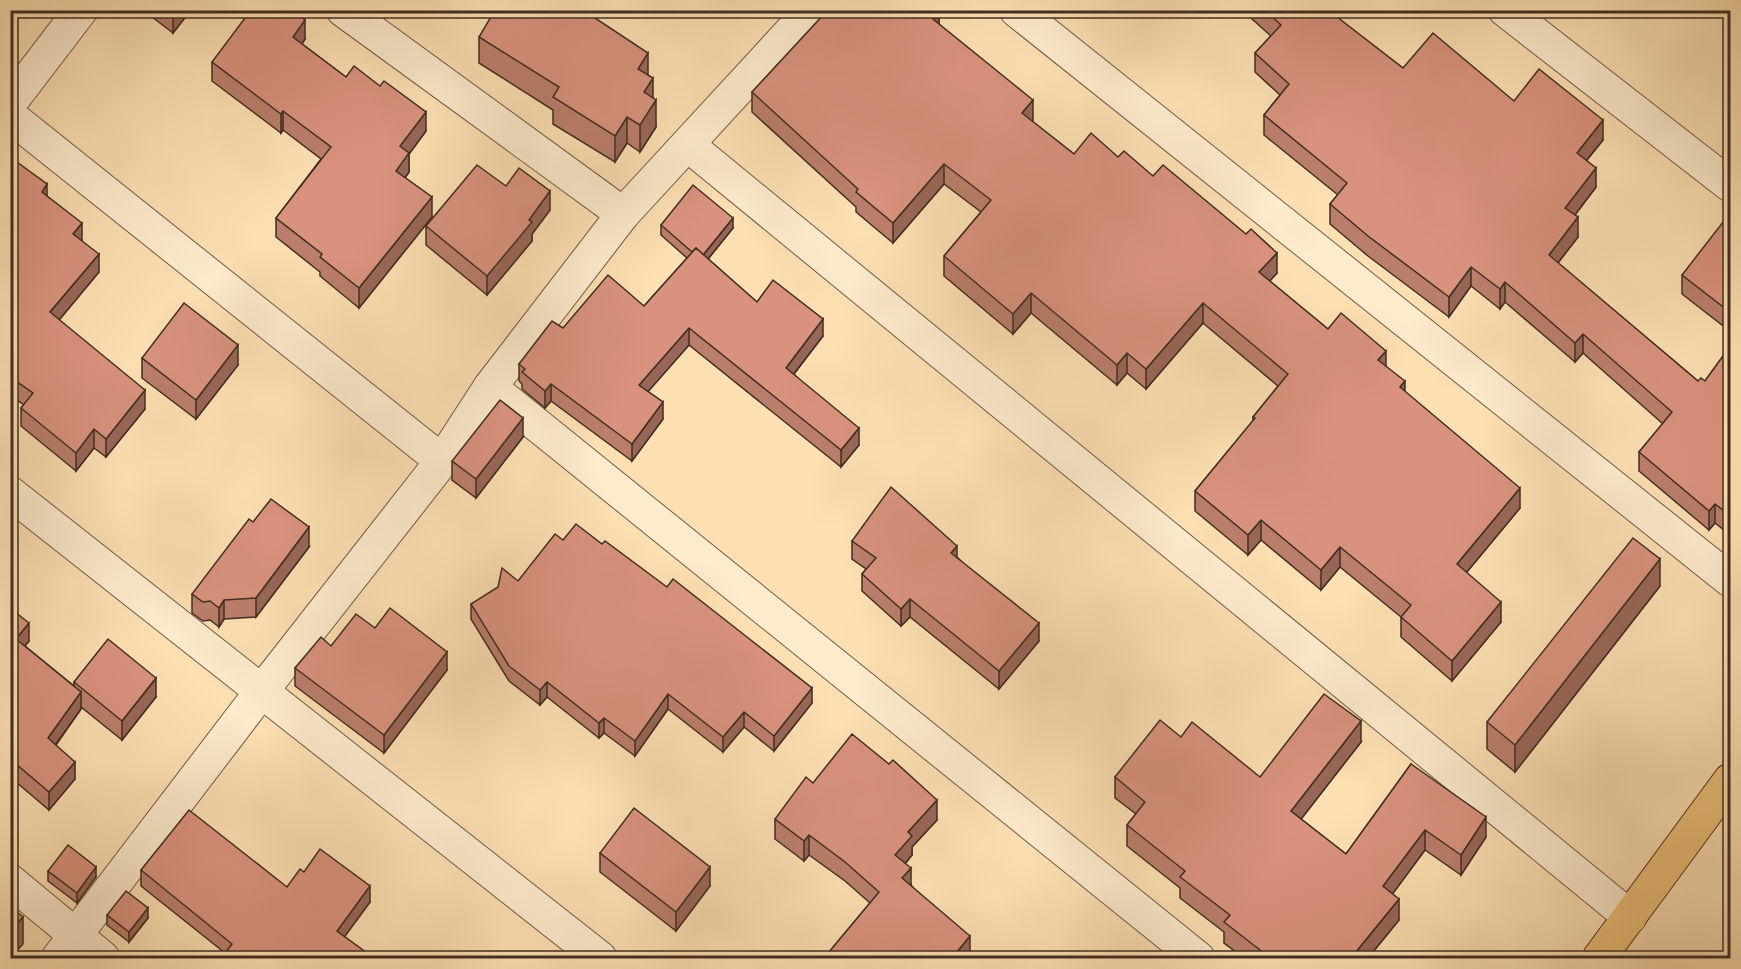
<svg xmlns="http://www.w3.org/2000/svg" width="1741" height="969" viewBox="0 0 1741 969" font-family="'IM FELL Double Pica',serif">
	<rect width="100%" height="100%" fill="#fce0b2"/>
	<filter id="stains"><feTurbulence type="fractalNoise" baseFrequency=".00333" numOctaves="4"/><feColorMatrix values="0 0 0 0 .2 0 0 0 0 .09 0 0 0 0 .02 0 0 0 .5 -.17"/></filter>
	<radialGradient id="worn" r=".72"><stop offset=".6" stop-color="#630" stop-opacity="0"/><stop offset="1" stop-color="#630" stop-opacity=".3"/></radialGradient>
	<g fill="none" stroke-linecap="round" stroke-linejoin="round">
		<defs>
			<g id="street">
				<polyline points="343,10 623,214"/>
				<polyline points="1016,10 1730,580"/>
				<polyline points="1505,10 1730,185"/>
				<polyline points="10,103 81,10"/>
				<polyline points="10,116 442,461"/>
				<polyline points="688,145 1630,917"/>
				<polyline points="490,387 1198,958"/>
				<polyline points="10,493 600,958"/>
				<polyline points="10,881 103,958"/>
				<polyline points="58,958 261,692 442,461 490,387 623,214 811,10"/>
			</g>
			<polyline id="highway" points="1599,958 1730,780"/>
		</defs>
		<use href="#street" stroke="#6f5a45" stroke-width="35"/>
		<use href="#highway" stroke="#402e21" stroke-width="35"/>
		<use href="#street" stroke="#fdebcd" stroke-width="33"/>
		<use href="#highway" stroke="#eec079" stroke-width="33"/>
	</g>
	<g fill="#bb7e6c" stroke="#402e21" stroke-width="1.5">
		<polygon points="143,10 191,10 173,33"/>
		<polygon points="820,10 939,10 939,25 1033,120 1032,121 1074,154 1118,157 1153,176 1277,273 1269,281 1328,329 1386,366 1405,392 1520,508 1466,573 1501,622 1452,681 1401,637 1401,617 1340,567 1321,590 1261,540 1248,555 1195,511 1195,491 1253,421 1253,417 1278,386 1203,323 1146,389 1127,373 1117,385 1031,313 1013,334 944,276 944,256 981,212 944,184 893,243 856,212 856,207 752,112 752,92 820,19"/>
		<polygon points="1242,10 1332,10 1331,13 1403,68 1514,101 1603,140 1587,160 1596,187 1575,215 1578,237 1558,263 1698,381 1705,381 1731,345 1724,530 1715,523 1709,530 1639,471 1639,452 1663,424 1583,353 1575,362 1505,302 1500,309 1471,286 1449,317 1368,256 1330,224 1330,204 1338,195 1264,135 1264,115 1280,95 1255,72 1255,53 1271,36"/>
		<polygon points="479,37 648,76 653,98 656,127 640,152 627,143 615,162 553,124 553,110 479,63"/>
		<polygon points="305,39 302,44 346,77 426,131 409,154 409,172 405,178 432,217 359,308 320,276 320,272 276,237 276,218 321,159 283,130 281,133 212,81 212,62"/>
		<polygon points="10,157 47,196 82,241 99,272 59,320 145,409 106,457 94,448 76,471 21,426 21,408 24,405 10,395"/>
		<polygon points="506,186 550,210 532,234 532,241 487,295 426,245 426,226"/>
		<polygon points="1731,219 1731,332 1682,294 1682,275"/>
		<polygon points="661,225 733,228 708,259 757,302 823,336 794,374 859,445 841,467 689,345 648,391 663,419 632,461 551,401 545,408 522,389 522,384 519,381 519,364 563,328 644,306 687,258 661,235"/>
		<polygon points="142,358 238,365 196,419 142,378"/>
		<polygon points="523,437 476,498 452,480 452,461"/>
		<polygon points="852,541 957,557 1039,641 999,689 910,617 901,626 862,591 862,574 866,569 852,559"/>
		<polygon points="602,544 812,703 774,751 744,727 723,752 668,709 635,756 604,733 599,738 547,697 540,705 509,681 471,619 471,604 518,581"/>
		<polygon points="309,547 256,617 224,619 219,627 210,620 203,621 192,613 192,594"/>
		<polygon points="1660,586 1515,772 1487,749 1487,722"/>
		<polygon points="10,608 29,641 25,646 74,686 74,682 156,697 122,740 81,707 81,709 56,745 75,779 49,810 10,777"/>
		<polygon points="375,628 447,670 384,753 295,686 295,668 331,646"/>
		<polygon points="1361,742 1301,819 1346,854 1411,764 1486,837 1461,875 1425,850 1392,894 1399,920 1368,958 1244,958 1224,943 1224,932 1180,898 1180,888 1127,846 1127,825 1136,814 1115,798 1115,777 1260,777"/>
		<polygon points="813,783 937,820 912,847 912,855 905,864 911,885 970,956 968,958 824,958 870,903 845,881 809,855 804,861 775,839 775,819"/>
		<polygon points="600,853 710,886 676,931 600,872"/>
		<polygon points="141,870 287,887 304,872 370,902 344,937 225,953 141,886"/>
		<polygon points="48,871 96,877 77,903 48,881"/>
		<polygon points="107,915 148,918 129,942 107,925"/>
	</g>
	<g fill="#986658" stroke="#402e21" stroke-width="1.5">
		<polygon points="177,10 191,10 173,33 173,16"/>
		<polygon points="939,11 939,31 933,19"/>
		<polygon points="305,20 305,39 293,56 293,37"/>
		<polygon points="648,53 648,79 638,69"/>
		<polygon points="653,78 653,105 656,100 656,127 640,152 640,125 644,92"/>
		<polygon points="1033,100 1033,120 1022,133 1022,113"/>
		<polygon points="283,111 283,130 281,133 281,114"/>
		<polygon points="426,112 426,131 409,154 409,172 396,190 396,171 400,146"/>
		<polygon points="627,117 627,143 615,162 615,136"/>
		<polygon points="1603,120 1603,140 1577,172 1577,153"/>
		<polygon points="944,164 944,184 893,243 893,223"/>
		<polygon points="1596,168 1596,187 1565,228 1565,208"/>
		<polygon points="47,184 47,203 42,192"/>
		<polygon points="550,191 550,210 532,234 532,241 487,295 487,276"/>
		<polygon points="432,197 432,217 359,308 359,288"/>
		<polygon points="1578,217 1578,237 1549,274 1549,255"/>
		<polygon points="733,218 733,228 700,269 700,259"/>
		<polygon points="82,223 82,242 73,234"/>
		<polygon points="1277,253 1277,273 1259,293 1259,272"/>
		<polygon points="99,254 99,272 50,331 50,312"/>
		<polygon points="1471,267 1471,286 1449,317 1449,297"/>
		<polygon points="1505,282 1505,302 1500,309 1500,289"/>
		<polygon points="1031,293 1031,313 1013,334 1013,314"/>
		<polygon points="1203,303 1203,323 1146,389 1146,369"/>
		<polygon points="823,319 823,336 786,384 786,368"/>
		<polygon points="689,328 689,345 639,402 639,385"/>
		<polygon points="1583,334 1583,353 1575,362 1575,343"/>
		<polygon points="238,345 238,365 196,419 196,400"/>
		<polygon points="1386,351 1386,371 1378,360"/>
		<polygon points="1127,353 1127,373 1117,385 1117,365"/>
		<polygon points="1405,381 1405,401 1400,387"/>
		<polygon points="551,384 551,401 545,408 545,391"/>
		<polygon points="145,390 145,409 106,457 106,439"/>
		<polygon points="663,402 663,419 632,461 632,444"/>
		<polygon points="523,418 523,437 476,498 476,479"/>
		<polygon points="859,428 859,445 841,467 841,450"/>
		<polygon points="94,429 94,448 76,471 76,453"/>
		<polygon points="1520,488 1520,508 1457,584 1457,564"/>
		<polygon points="1731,503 1731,522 1724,530 1724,511"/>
		<polygon points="1715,504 1715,523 1709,530 1709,511"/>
		<polygon points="1261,520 1261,540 1248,555 1248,535"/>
		<polygon points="309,527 309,547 256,617 256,598"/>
		<polygon points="957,546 957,564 951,553"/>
		<polygon points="1340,547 1340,567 1321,590 1321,570"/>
		<polygon points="1660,559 1660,586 1515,772 1515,745"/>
		<polygon points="910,599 910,617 901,626 901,609"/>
		<polygon points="224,600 224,619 219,627 219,608"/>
		<polygon points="1501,602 1501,622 1452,681 1452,661"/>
		<polygon points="29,623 29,641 16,657 16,639"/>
		<polygon points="1039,623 1039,641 999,689 999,671"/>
		<polygon points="447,652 447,670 384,753 384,735"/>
		<polygon points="156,678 156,697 122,740 122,721"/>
		<polygon points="547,682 547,697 540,705 540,690"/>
		<polygon points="812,688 812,703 774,751 774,736"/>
		<polygon points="81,692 81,709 48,755 48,738"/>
		<polygon points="668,694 668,709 635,756 635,741"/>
		<polygon points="744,712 744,727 723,752 723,737"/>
		<polygon points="604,718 604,733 599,738 599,723"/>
		<polygon points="1361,721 1361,742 1291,832 1291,811"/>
		<polygon points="75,762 75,779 49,810 49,792"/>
		<polygon points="937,800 937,820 912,847 912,855 895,875 895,855 908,832"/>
		<polygon points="1486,817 1486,837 1461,875 1461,855"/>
		<polygon points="1425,830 1425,850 1383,907 1383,886"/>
		<polygon points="809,835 809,855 804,861 804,841"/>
		<polygon points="96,867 96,877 77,903 77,893"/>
		<polygon points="710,867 710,886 676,931 676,912"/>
		<polygon points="911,868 911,888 902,878"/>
		<polygon points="370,886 370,902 337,947 337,931"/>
		<polygon points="1399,899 1399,920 1368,958 1351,958"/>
		<polygon points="148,908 148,918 129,942 129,932"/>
		<polygon points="23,917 23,944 10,958 10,931"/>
		<polygon points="970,936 970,956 968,958 952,958"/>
	</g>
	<g fill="#d9927d" stroke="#402e21" stroke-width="1.5">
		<polygon points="165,10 177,10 173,16"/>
		<polygon points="251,10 293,10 305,20 293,37 346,77 354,66 380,86 384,81 426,112 400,146 409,153 396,171 432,197 359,288 320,257 322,254 276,218 331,147 283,111 281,114 212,62"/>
		<polygon points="495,10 583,10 648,53 638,69 653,78 644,92 656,100 640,125 627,117 615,136 553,97 559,87 479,37"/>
		<polygon points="821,10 939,10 933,19 1033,100 1022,113 1074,154 1091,133 1118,157 1124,151 1153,176 1163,165 1246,234 1251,229 1277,253 1259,272 1328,329 1341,313 1386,351 1378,360 1405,381 1400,387 1520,488 1457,564 1501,602 1452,661 1401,617 1411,605 1340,547 1321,570 1261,520 1248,535 1195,491 1255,418 1253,417 1288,374 1203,303 1146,369 1127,353 1117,365 1031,293 1013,314 944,256 991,200 944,164 893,223 856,192 858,189 752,92 825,13"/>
		<polygon points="1265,10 1328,10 1403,68 1433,33 1514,101 1539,69 1603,120 1577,153 1596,168 1565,208 1578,217 1549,255 1698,381 1701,378 1705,381 1731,345 1731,503 1724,511 1715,504 1709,511 1639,452 1672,412 1583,334 1575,343 1505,282 1500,289 1471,267 1449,297 1368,236 1330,204 1347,183 1264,115 1289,84 1255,53 1281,25"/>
		<polygon points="10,157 47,184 42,192 82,223 73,234 99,254 50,312 145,390 106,439 94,429 76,453 21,408 33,393 10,377"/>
		<polygon points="477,165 506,186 519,168 550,191 529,220 532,222 487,276 426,226"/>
		<polygon points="693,185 733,218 703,255 696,248 692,252 661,225"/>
		<polygon points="1727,217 1731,219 1731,313 1682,275"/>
		<polygon points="696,248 757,302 773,280 823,319 786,368 859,428 841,450 689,328 639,385 663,402 632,444 551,384 545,391 522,372 525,369 519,364 552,321 563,328 608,275 644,306"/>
		<polygon points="184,303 238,345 196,400 142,358"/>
		<polygon points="500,400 523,418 476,479 452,461"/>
		<polygon points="891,487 957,546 951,553 1039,623 999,671 910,599 901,609 862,574 876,558 852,541"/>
		<polygon points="271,499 309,527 256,598 224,600 219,608 210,601 203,602 192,594 249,519 253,522"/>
		<polygon points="576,524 602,544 605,541 667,587 673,579 812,688 774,736 744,712 723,737 668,694 635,741 604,718 599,723 547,682 540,690 509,666 471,604 498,587 502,568 518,581 555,534 563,540"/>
		<polygon points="1633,538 1660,559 1515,745 1487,722"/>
		<polygon points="10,608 29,623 16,639 81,692 48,738 75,762 49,792 10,759"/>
		<polygon points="390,608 447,652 384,735 295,668 321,637 331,646 356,614 375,628"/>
		<polygon points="108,639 156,678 122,721 74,682"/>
		<polygon points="1324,694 1361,721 1291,811 1346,854 1411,764 1486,817 1461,855 1425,830 1383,886 1399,899 1351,958 1267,958 1269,957 1224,922 1230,915 1180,877 1185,871 1127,825 1145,802 1115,777 1160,720 1181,737 1192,722 1260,777"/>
		<polygon points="852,734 889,764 893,760 937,800 908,832 912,836 895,855 911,868 902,878 970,936 952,958 824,958 879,892 845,862 809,835 804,841 775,819 806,777 813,783"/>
		<polygon points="634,808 710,867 676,912 600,853"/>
		<polygon points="189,810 287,887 300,869 304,872 320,849 370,886 337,931 374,958 221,958 232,944 141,870"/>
		<polygon points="68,845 96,867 77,893 48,871"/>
		<polygon points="126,891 148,908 129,932 107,915"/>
		<polygon points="10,906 23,917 10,931"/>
	</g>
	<rect width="1741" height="969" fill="none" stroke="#fce0b2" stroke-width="36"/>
	<rect x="12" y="12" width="1717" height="945" fill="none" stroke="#402e21" stroke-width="3"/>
	<rect x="18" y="18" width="1705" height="933" fill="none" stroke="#402e21" stroke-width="1.5"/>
	<rect width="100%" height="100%" filter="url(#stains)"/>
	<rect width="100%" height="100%" fill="url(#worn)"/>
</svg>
